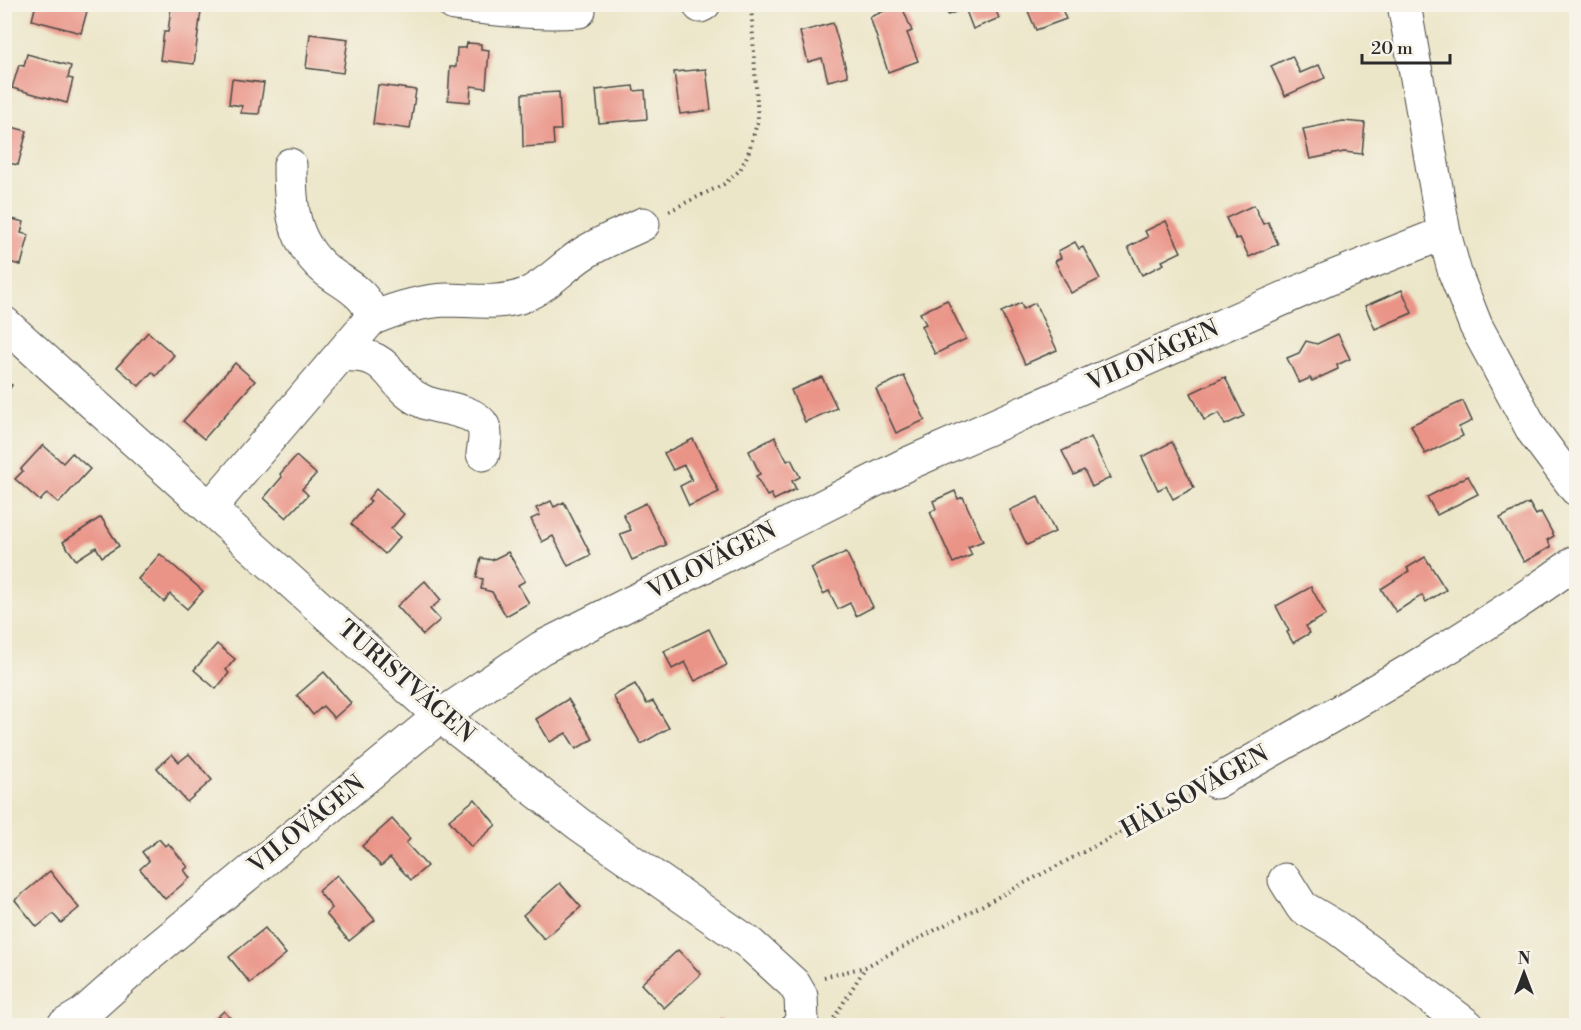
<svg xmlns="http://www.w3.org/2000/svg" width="1581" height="1030" viewBox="0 0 1581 1030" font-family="'Libre Bodoni',serif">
	<rect width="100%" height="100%" fill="#f7f3e8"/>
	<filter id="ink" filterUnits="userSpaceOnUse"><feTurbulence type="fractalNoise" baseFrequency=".0167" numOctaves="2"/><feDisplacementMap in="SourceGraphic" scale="12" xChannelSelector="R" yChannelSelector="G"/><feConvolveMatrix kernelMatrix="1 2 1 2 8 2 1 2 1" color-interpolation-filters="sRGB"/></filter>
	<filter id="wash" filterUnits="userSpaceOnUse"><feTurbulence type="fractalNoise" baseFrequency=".008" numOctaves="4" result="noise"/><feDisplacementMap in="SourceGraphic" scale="24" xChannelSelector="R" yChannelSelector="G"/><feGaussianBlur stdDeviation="1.35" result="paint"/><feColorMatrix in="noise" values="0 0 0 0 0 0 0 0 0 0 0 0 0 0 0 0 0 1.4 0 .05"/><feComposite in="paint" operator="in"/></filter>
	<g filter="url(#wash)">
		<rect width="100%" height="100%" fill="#ece6c9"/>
		<g id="blocks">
			<g fill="#ea9488">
				<polygon points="36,4 89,4 81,33 32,20"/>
				<polygon points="901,4 912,31 907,33 918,61 888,72 870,17"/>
				<polygon points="944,4 993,4 999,18 973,29 965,8 948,15"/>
				<polygon points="1025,4 1060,4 1066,19 1036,30"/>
				<polygon points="171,7 201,11 194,64 160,60 164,32 168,32"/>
				<polygon points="833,23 848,76 828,81 822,58 808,62 800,32"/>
				<polygon points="310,34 348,39 343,73 306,68"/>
				<polygon points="467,43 481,44 481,49 489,50 486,88 471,86 470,102 448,100 450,67 456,67 457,48 466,48"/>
				<polygon points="27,54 71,66 68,78 73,79 67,103 12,88 19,65 24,66"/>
				<polygon points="1292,56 1300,73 1319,65 1325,78 1285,96 1271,66"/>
				<polygon points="706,69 711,110 680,114 674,72"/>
				<polygon points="232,79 264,83 259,114 241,113 242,106 229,104"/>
				<polygon points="378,85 416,90 410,129 373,124"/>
				<polygon points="633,86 634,91 645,90 647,119 599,123 596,90"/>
				<polygon points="559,92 561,130 553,130 554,145 523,147 522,94"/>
				<polygon points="1343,121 1365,123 1362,154 1344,152 1310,159 1303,129"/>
				<polygon points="4,125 27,131 18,165 4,162"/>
				<polygon points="1254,205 1263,224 1268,222 1278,244 1249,257 1240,238 1236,239 1226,218"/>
				<polygon points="4,217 24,222 21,233 29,235 21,265 4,261"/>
				<polygon points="1166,221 1181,252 1162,261 1164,264 1142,275 1128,247 1148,237 1145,231"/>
				<polygon points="1075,242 1079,249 1083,247 1100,279 1071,293 1055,261 1061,258 1058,251"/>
				<polygon points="1402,290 1412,313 1375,329 1365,306"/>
				<polygon points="947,300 966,339 935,354 921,326 926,324 920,313"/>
				<polygon points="1021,303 1023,309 1035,303 1057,350 1025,364 1001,312"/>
				<polygon points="148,332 174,355 156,376 152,372 139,386 117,367"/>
				<polygon points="1338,334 1350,359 1337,365 1338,369 1312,381 1310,378 1299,383 1287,358 1299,353 1306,341 1317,344"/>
				<polygon points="235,363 255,381 204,439 183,421"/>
				<polygon points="904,376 925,420 896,433 876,389"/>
				<polygon points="822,377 837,408 805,422 791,390"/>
				<polygon points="1225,377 1244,416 1225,425 1219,413 1204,420 1191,393"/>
				<polygon points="4,381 12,385 4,398"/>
				<polygon points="1463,401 1472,421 1459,427 1463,436 1425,454 1411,425"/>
				<polygon points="775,437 787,461 791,459 800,477 792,481 796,489 774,500 771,494 767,496 756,476 760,474 749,451"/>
				<polygon points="1091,437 1110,478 1092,487 1084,470 1074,475 1062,451"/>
				<polygon points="693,439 719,492 689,506 680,486 692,480 684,465 673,470 664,453"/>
				<polygon points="1172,442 1194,488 1173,499 1166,486 1158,490 1142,457"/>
				<polygon points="43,445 63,463 72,453 90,469 59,503 47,493 40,501 15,479 23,471 21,469"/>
				<polygon points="296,456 316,474 302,489 308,495 286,518 264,498 282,477 280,474"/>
				<polygon points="1468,476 1478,494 1437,515 1427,497"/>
				<polygon points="376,489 404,514 391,529 400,537 385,554 351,524 371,501 368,499"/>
				<polygon points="955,491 958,499 963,497 983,541 968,547 972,555 953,563 930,512 936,509 933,501"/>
				<polygon points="1038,497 1055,532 1027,545 1010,510"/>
				<polygon points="551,501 554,507 564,502 591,555 568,566 553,536 542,542 531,519 540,515 536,508"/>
				<polygon points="646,503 666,545 632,560 620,534 631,530 623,514"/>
				<polygon points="1529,503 1536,515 1541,512 1554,536 1547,540 1551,547 1524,562 1500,518"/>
				<polygon points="101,517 119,546 102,557 96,547 76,560 63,542"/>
				<polygon points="508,552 525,581 518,585 529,603 506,616 492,592 481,589 483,579 476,578 481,558 492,560"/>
				<polygon points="846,552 873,607 856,616 850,603 838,609 829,591 823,594 811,568"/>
				<polygon points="160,554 203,591 187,609 170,594 164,602 138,579"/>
				<polygon points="1425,557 1446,590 1426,602 1422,595 1396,612 1381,589 1409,571 1407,568"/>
				<polygon points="425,581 441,600 430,609 440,620 423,635 397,606"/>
				<polygon points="1311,587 1326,615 1306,626 1310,633 1293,643 1287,632 1289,631 1276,606"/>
				<polygon points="709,629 727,665 695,681 685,662 672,669 664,651"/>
				<polygon points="217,644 235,659 226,670 229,673 216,689 194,670"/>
				<polygon points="324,672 351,703 334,718 323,706 313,715 297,695"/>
				<polygon points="635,684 647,704 653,701 669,728 641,744 613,696"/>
				<polygon points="568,699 593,739 576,749 566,733 550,742 536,719"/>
				<polygon points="172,754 179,762 189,754 212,780 187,802 157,768"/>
				<polygon points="475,799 496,825 471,847 449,820"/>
				<polygon points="392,819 410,839 406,843 427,866 411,880 390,858 381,866 362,846"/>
				<polygon points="159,839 165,846 168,843 188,867 184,870 190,878 165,899 140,869 149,861 142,852"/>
				<polygon points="50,871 79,908 61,923 53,914 37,927 15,900"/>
				<polygon points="337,875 375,920 349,941 326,914 332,908 318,891"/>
				<polygon points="560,883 581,907 544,939 523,915"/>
				<polygon points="265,928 286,954 250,983 229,957"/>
				<polygon points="678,950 701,974 664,1008 641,984"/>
				<polygon points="224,1011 237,1026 207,1026"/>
				<polygon points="721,1019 727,1026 711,1026"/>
			</g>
		</g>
	</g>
	<g filter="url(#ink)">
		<use href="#blocks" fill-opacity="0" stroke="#484743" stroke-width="1.5"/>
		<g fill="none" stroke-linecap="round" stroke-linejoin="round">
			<defs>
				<g id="minor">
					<path d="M454,4C496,10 536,14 579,11"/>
					<polyline points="1404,4 1444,233 1455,273 1476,326 1533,431 1576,489"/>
					<polyline points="700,6 704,4"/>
					<path d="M290,165C290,206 292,241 326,270C339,281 361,290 368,306C370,309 370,315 371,319"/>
					<polyline points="4,323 440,716 580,825 749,943 794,984 801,996 802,1021 798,1026"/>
					<path d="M341,355C396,351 386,386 424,402C440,409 474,409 483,426C487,434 484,445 483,454"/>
					<path d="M210,508L371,319C395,309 420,301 447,300C472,300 501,305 525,295C546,286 562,268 581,255C600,242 623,234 643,224"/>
					<path d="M1216,782C1338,712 1462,645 1576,562"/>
					<polyline points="1285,880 1302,907 1336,927 1468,1026"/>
					<polyline points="63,1026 83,1014 148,956 440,716 541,648 907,464 1328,279 1444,233"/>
				</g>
			</defs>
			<use href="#minor" stroke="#484743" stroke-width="35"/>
			<g stroke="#484743" stroke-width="4" stroke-dasharray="1.5 4.5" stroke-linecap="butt">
				<polyline points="669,211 724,184 740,170 748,154 758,120 751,4"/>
				<polyline points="824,977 865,967 1190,796"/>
				<polyline points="834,1018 865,968"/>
			</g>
			<use href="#minor" stroke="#fff" stroke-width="33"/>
		</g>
	</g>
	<g text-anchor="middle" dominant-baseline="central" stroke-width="6" stroke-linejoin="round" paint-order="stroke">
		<g font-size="24" fill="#2b2b2b" stroke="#f7f3e8">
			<text transform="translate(1153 356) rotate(-24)">VILOVÄGEN</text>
			<text transform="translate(712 561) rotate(-27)">VILOVÄGEN</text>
			<text transform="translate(406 682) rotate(41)">TURISTVÄGEN</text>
			<text transform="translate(1195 792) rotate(-29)">HÄLSOVÄGEN</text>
			<text transform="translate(307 825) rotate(-39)">VILOVÄGEN</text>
		</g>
	</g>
	<rect width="1581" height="1030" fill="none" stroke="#f7f3e8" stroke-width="24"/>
	<g transform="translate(1524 973)" stroke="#f7f3e8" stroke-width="4.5" paint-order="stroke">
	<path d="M0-4.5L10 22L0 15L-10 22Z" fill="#2b2b2b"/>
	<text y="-9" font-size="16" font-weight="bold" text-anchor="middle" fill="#2b2b2b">N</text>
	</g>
	<path d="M1362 54v9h88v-9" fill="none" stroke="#2b2b2b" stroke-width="3"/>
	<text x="1371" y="54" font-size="18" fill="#2b2b2b" stroke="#f7f3e8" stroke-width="4.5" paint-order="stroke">20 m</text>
</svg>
